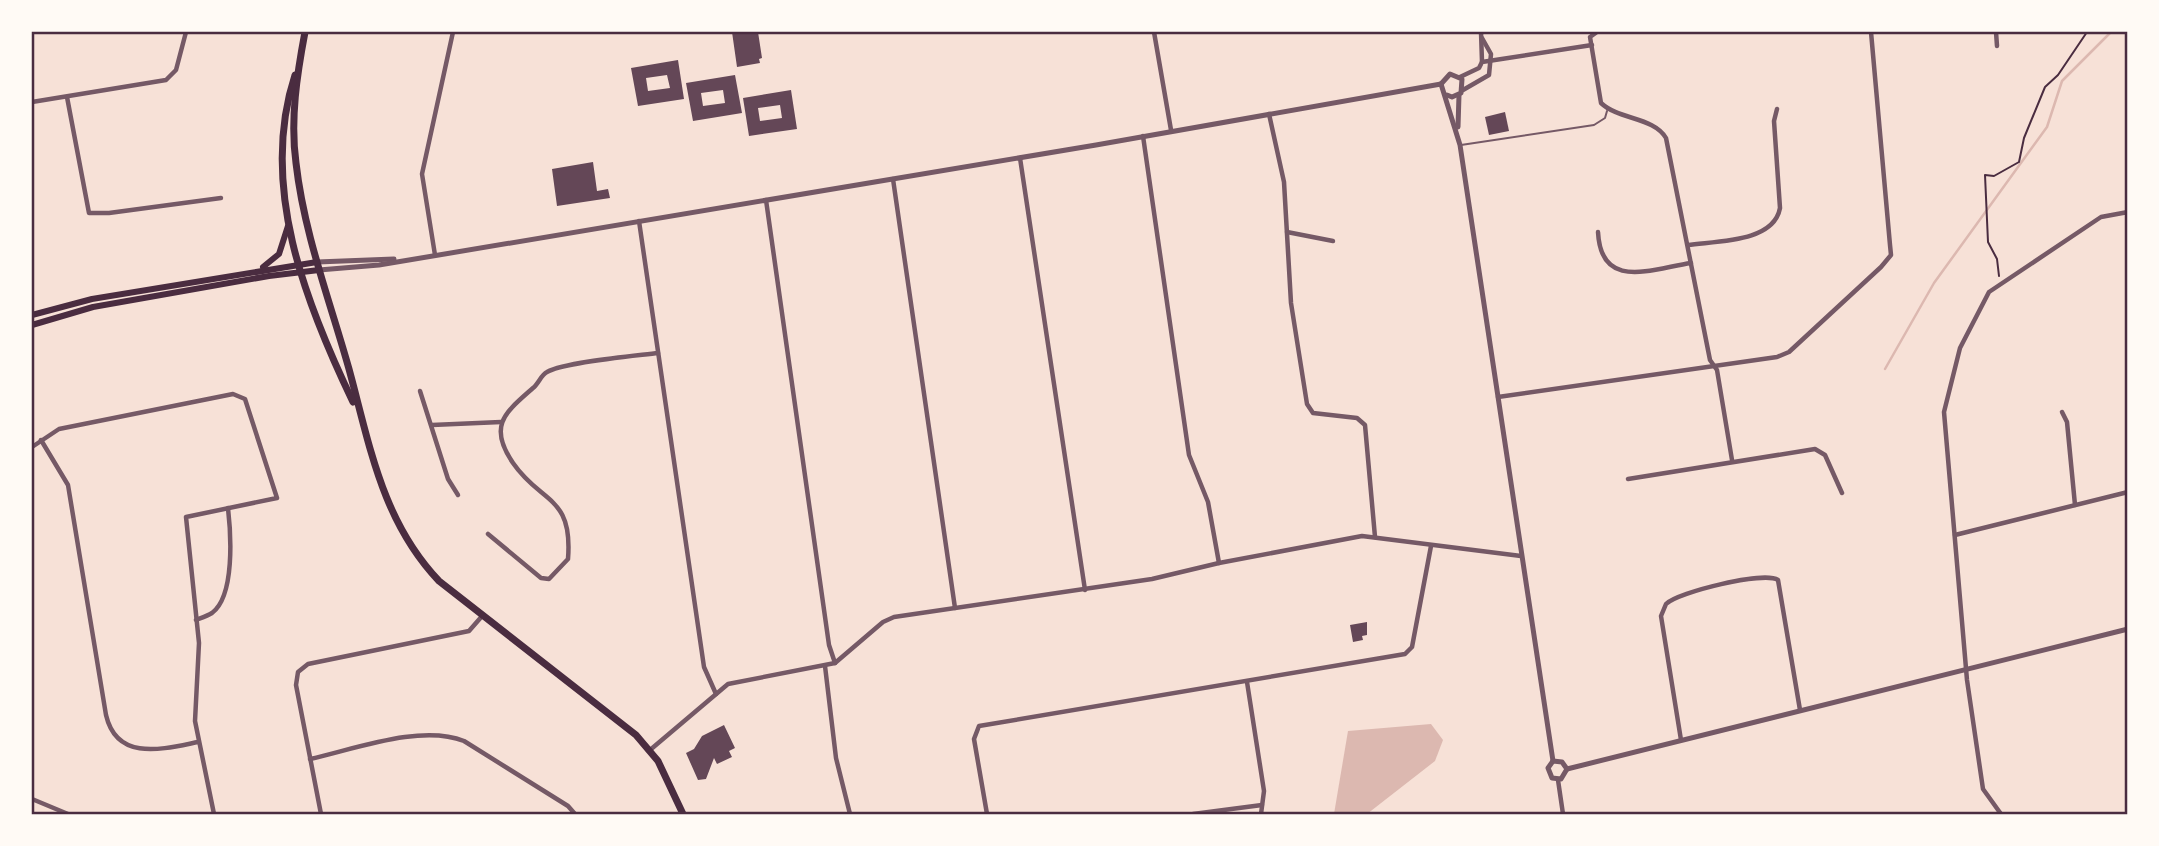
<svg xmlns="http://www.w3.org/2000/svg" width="2159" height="846" viewBox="0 0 2159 846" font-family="'Archivo Narrow',sans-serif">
	<rect width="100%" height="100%" fill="#f7e1d7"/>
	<polygon fill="#dcb8b0" points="1431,724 1443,740 1435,761 1367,814 1334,814 1348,731"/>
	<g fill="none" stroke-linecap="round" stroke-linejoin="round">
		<polyline stroke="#dcb8b0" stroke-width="2.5" points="1885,369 1934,283 2047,127 2062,81 2111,32"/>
	</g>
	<g fill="#644757" fill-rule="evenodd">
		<polygon points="732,32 758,32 762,58 759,59 760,63 737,67"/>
		<path d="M678,60L684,99L638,106L631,68ZM667,75L670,88L648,91L646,78Z"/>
		<path d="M735,75L742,113L693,121L686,83ZM723,90L725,103L703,106L701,93Z"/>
		<path d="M791,90L797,129L749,136L743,98ZM780,105L782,118L760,121L758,108Z"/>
		<polygon points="1505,112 1509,131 1489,135 1485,117"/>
		<polygon points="593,162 597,191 608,189 610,198 557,206 552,169"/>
		<polygon points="1367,622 1367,635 1362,636 1363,640 1353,642 1350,625"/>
		<polygon points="724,725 735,748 729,751 732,757 717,764 714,758 706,779 698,780 686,753 694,749 702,736"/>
	</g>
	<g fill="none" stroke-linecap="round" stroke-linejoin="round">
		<polyline stroke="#4a2c40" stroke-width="2" points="1999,276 1997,259 1988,242 1985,175 1994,176 2019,162 2024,138 2045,87 2058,75 2087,32"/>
		<polyline stroke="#755966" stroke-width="2" points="1461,145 1594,125 1605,118 1607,111"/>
		<g stroke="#755966" stroke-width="4.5">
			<polyline points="1154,32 1171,130"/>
			<polyline points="1481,32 1482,62"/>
			<path d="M1597,32L1590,37L1601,103C1619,120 1654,117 1666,138L1710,360L1717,370L1732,460"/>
			<polyline points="1996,32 1997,46"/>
			<polyline points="1460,77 1479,68 1482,62 1592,45"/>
			<polyline points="1463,90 1489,75 1491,54 1482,38"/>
			<polyline points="67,97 89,213 109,213 221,198"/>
			<polyline points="32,102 166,80 176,70 186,32"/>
			<polyline points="1269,114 1284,182 1291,303 1307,404 1313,413 1357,418 1365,425 1375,537"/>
			<polyline points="1143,136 1189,455 1208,502 1219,563"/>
			<polyline points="1020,158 1085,590"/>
			<polyline points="893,179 955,608"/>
			<polyline points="766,200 829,645 835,663"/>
			<polyline points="639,221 704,667 716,694"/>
			<polyline points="1287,232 1333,241"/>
			<path d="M1598,232C1601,291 1651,269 1691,263"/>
			<path d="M1688,245C1715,241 1774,243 1780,208L1774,121L1777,109"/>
			<polyline points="435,255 422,174 453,32"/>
			<polyline points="420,391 448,479 458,495"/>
			<polyline points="1498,397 1777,357 1789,352 1881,267 1891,255 1890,245 1871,32"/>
			<polyline points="2062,412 2067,422 2075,505"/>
			<polyline points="432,425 501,422"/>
			<path d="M41,440L68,485L106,715C117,762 163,749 198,742"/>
			<polyline points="32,447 59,429 233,394 245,399 277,498 186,517 199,643 195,721 214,814"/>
			<polyline points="1628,479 1815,449 1825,455 1842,493"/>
			<path d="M488,534L541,578L549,579L568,559C573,495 541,504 513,463C487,425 506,412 533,388C539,383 541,375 547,372C565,362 634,356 658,353"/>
			<polyline points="1955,535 2128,492"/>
			<path d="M196,620C201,618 207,616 212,613C235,596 231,534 228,508"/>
			<polyline points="825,666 836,758 850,814"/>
			<polyline points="1247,682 1264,791 1261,814"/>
			<path d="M1681,740L1661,616L1666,604C1678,592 1764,571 1778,580L1800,710"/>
			<polyline points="650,750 728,684 835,663 883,622 894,617 1152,579 1219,563 1362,536 1521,556"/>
			<path d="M310,759C355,749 421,724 464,741L568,806L575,814"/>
			<polyline points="1558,780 1563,814"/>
			<polyline points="32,799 68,814"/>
			<polyline points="321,814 296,685 298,672 308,664 469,631 483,615"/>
			<polyline points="987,814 974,739 979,726 1405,654 1412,647 1431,546"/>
			<polyline points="1193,814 1262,805"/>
			<polyline points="2001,814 1983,789 1967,680 1944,412 1960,348 1989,292 2101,217 2128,212"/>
		</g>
		<g stroke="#755966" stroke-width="5">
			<polyline points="1441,84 1460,145 1553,761"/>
			<polyline points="1441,84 1450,74 1462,79 1461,93 1452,97 1447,95"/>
			<polyline points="1458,127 1459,95"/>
			<polyline points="317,262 394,259"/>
			<polyline points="319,270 379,265 1096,145 1441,84"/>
			<polyline points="1553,761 1548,768 1552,778 1561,779 1567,769"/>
			<polyline points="1553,761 1562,762 1567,769"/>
			<polyline points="1567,769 2128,629"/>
		</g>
		<g stroke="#4a2c40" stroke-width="6">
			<polyline points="263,267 279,254 288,226"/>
			<polyline points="32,315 92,299 317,262"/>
			<polyline points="32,325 93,307 269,276 319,270"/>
		</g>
		<g stroke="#4a2c40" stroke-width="7">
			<path d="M305,32C297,74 290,120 296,163C304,234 330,301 349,369C370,446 382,521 439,581L636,735L658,761L683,814"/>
			<path d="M295,75C259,185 305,302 353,402"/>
		</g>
	</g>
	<rect width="2159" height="846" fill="none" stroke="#fffaf5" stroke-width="66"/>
	<rect x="33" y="33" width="2093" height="780" fill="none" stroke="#4a2c40" stroke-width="2.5"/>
</svg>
